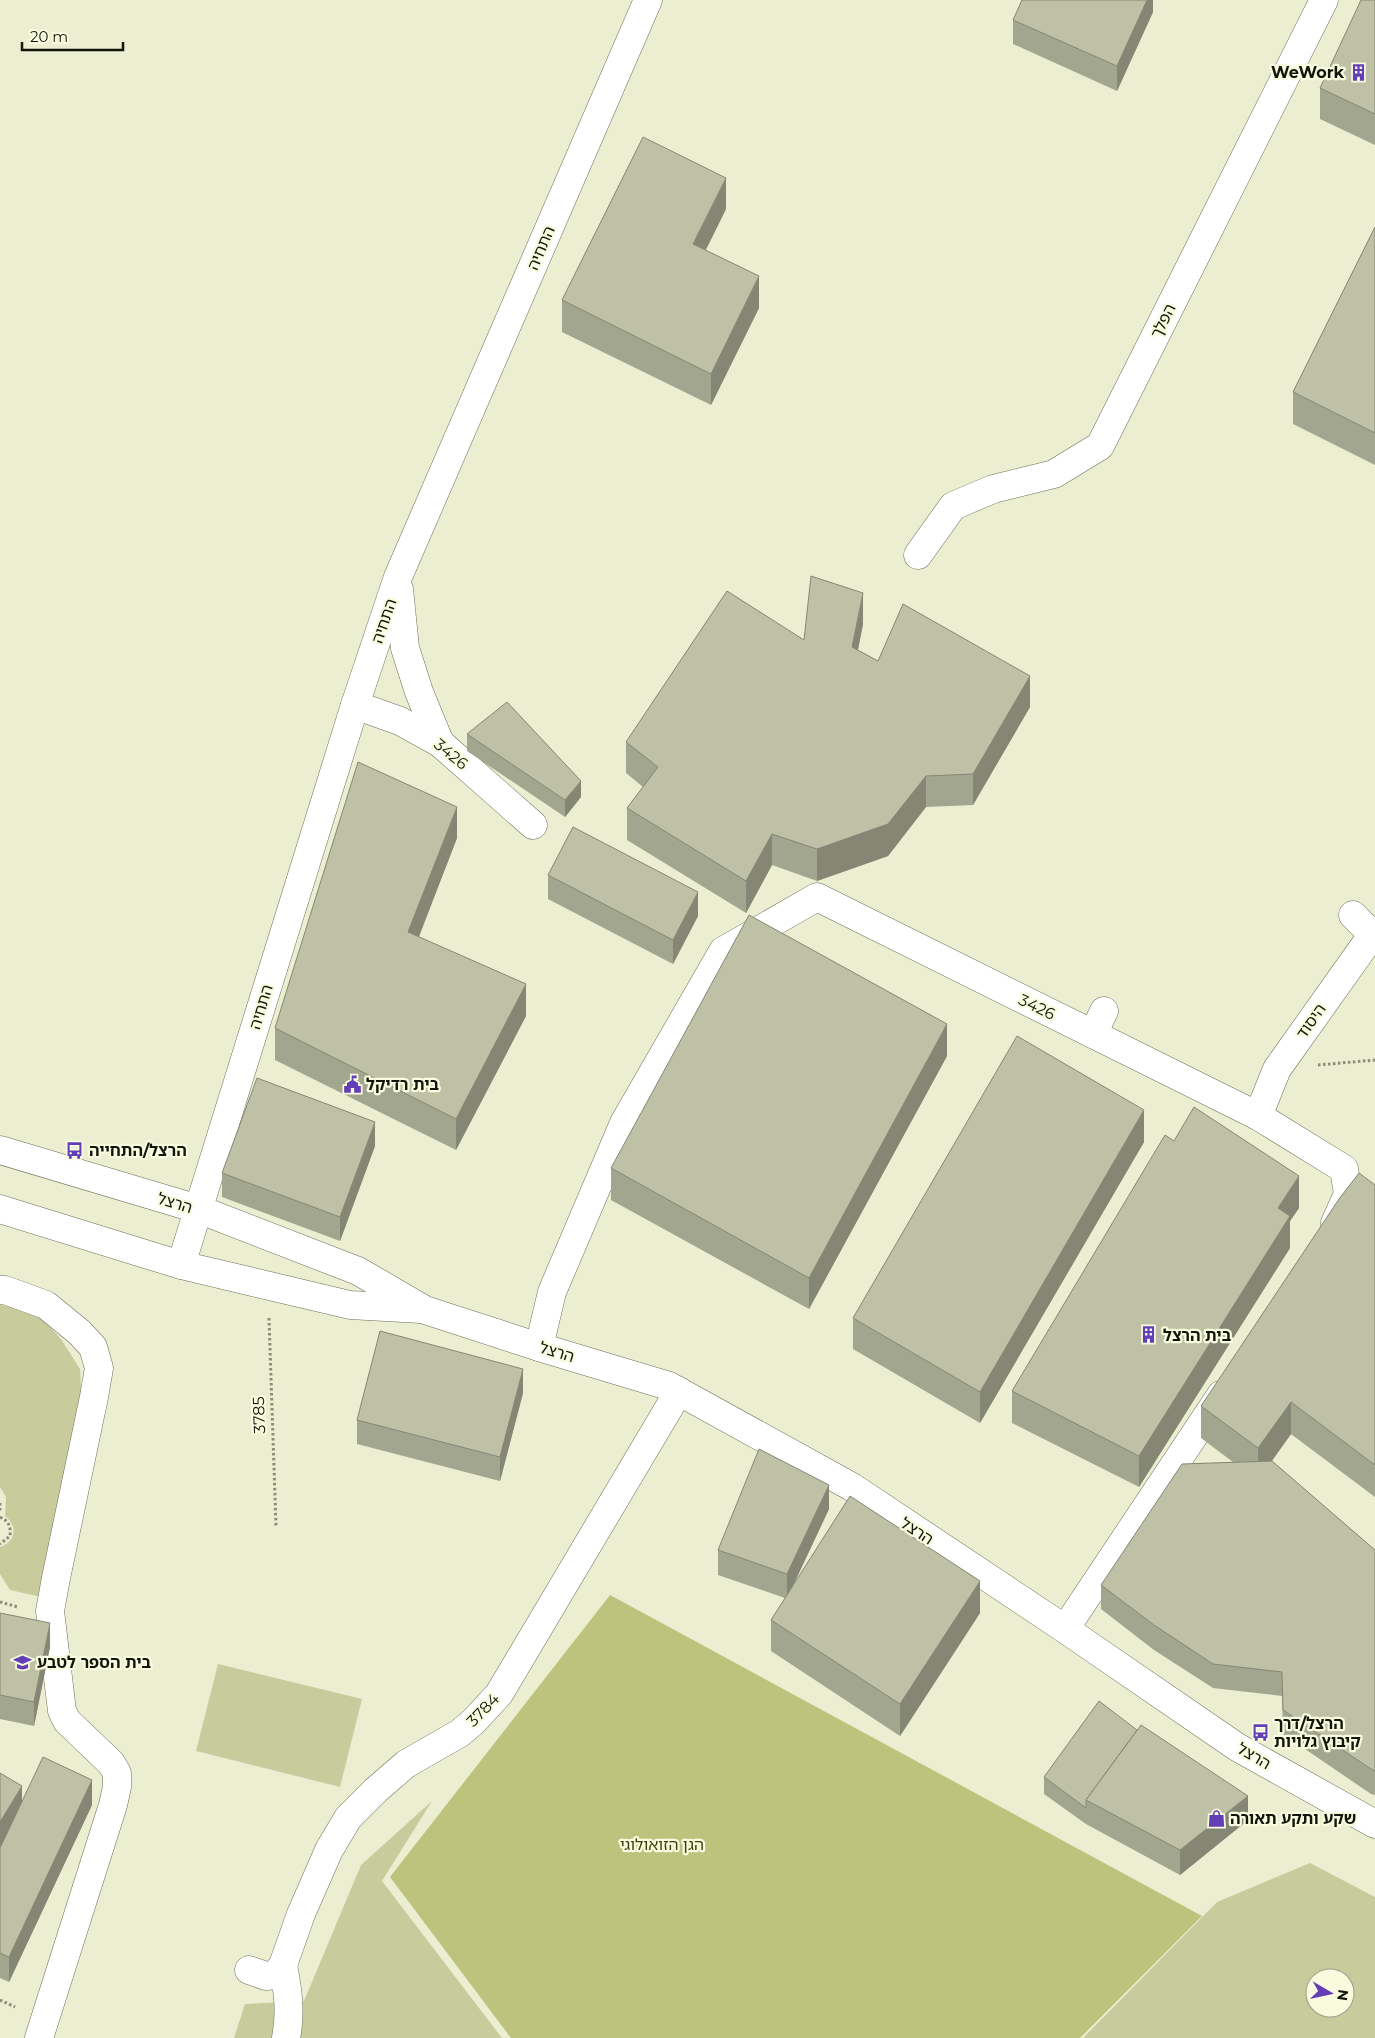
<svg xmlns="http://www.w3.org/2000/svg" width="1375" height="2038" viewBox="0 0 1375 2038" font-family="Montserrat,'Noto Sans Hebrew',sans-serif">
	<rect width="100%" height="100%" fill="#ebeed1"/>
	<g fill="#c8cc9d" fill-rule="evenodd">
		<path d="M0,1305L21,1307L43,1319L61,1339L80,1369L82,1409L41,1597L10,1590L0,1574V1547C16,1542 18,1526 5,1516L6,1497L0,1487Z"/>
		<polygon points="218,1664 362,1699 340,1787 196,1751"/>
		<polygon points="432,1801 382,1881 502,2038 234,2038 245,2004 304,2001 361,1865"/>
		<path d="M1310,1863L1375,1897V2038H1083L1217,1902ZM1315,1978H1345V2008H1315Z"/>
	</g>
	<polygon fill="#bdc37c" points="610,1595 1202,1916 1080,2038 511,2038 390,1877"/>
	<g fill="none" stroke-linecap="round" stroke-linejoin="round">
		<defs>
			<g id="minor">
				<polyline points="918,555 953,506 993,489 1054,474 1100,446 1324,0"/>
				<polyline points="399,589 405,648 419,692 440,743"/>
				<polyline points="355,705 400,721 440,743 533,825"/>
				<polyline points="1353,915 1372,934"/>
				<polyline points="1093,1034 1104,1011"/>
				<polyline points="1258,1116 1277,1069 1375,931"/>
				<polyline points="0,1150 198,1209 358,1271 425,1310 539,1347 669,1386 852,1487 1065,1629 1237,1747 1375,1824"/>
				<polyline points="0,1209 181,1265 350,1305 421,1309"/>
				<polyline points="181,1265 355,705 398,577 648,0"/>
				<polyline points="0,1290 5,1290 46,1305 79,1332 93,1347 99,1368 94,1397 56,1578 50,1611 62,1711 67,1721 111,1763 117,1773 117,1787 113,1805 39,2038"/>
				<polyline points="539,1347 552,1292 624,1123 723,951 817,897 1258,1116 1344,1169 1348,1194 1335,1223"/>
				<polyline points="1065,1629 1221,1395"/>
				<path d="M283,1965C288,1991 291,2012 286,2038"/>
				<polyline points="249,1970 266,1976 275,1975 283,1965 301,1914 329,1850 348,1818 376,1790 406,1764 460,1733 474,1721 499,1694 679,1391"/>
			</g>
		</defs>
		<use href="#minor" stroke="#6d6f56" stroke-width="29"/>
		<g stroke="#8b8d78" stroke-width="3" stroke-dasharray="2.5 2.5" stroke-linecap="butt">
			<polyline points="1318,1065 1375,1060"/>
			<polyline points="269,1318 276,1527"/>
			<polyline points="0,1503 0,1511"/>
			<path d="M0,1517C9,1521 11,1527 10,1536L0,1544"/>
			<polyline points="0,1602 18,1607"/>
			<polyline points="0,2000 15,2007"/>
		</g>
		<use href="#minor" stroke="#fff" stroke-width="28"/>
	</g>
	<g fill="#a3a68e">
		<polygon points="1153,0 1153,12 1117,91 1013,44 1013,20"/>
		<polygon points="1375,0 1375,145 1320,119 1320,88"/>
		<polygon points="726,209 706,250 759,308 711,405 562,332 562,300"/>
		<polygon points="1375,227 1375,465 1293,424 1293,392"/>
		<polygon points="863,624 858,650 878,661 1030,707 973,805 926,807 888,856 817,881 772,865 746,913 627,840 627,808 643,787 626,773 626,742 804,640"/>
		<polygon points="467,734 581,797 565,817 467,751"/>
		<polygon points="457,838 419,937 526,1016 456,1150 275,1060 275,1028"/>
		<polygon points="548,875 698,916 673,964 548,899"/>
		<polygon points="947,1056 809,1309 611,1200 611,1168"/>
		<polygon points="1144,1142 980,1423 853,1349 853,1318"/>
		<polygon points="375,1146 340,1241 222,1197 222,1173"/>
		<polygon points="1375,1185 1375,1497 1291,1434 1272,1461 1375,1550 1375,1795 1371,1794 1283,1734 1282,1696 1213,1688 1154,1650 1101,1609 1101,1585 1233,1462 1201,1438 1201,1406"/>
		<polygon points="1299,1208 1290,1221 1290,1248 1139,1487 1012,1423 1012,1391"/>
		<polygon points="523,1393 500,1481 357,1444 357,1420"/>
		<polygon points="829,1509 794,1584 980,1613 900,1736 771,1651 771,1620 785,1598 718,1575 718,1550"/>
		<polygon points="0,1613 50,1647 34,1726 0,1719"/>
		<polygon points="0,1773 22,1802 92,1805 9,1982 0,1978 0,1848 4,1841 0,1847"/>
		<polygon points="1044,1777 1248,1820 1180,1875 1086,1824 1044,1794"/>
	</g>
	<g fill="#858774">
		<polygon points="1147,0 1153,0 1153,12 1117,91 1117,66"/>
		<polygon points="726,178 726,209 693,275 693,244"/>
		<polygon points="759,276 759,308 711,405 711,374"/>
		<polygon points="863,593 863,624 852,679 852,647"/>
		<polygon points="1030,676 1030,707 973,805 973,774"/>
		<polygon points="926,776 926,807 888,856 817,881 817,849"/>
		<polygon points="581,781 581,797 565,817 565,800"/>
		<polygon points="457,807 457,838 408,964 408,932"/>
		<polygon points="772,834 772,865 746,913 746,881"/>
		<polygon points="698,892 698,916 673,964 673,940"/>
		<polygon points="526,984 526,1016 456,1150 456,1119"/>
		<polygon points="947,1024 947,1056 809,1309 809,1278"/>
		<polygon points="1144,1110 1144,1142 980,1423 980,1392"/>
		<polygon points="375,1122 375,1146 340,1241 340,1217"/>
		<polygon points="1299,1176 1299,1208 1290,1221 1290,1248 1139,1487 1139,1456 1278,1208"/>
		<polygon points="523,1369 523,1393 500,1481 500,1457"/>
		<polygon points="1291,1402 1291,1434 1258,1480 1258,1448"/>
		<polygon points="829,1485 829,1509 787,1598 787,1574"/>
		<polygon points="980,1581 980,1613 900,1736 900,1704"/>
		<polygon points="50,1623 50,1647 34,1726 34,1702"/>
		<polygon points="92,1780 92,1805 9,1982 9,1957"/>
		<polygon points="22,1786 22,1810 0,1847 0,1822"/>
		<polygon points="1248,1796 1248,1820 1180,1875 1180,1850"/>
	</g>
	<g fill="#bec1a5" stroke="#858774">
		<polygon points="1022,0 1147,0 1117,66 1013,20"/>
		<polygon points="1361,0 1375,0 1375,114 1320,88"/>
		<polygon points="643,137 726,178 693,244 759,276 711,374 562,300"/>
		<polygon points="1375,227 1375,433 1293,392"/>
		<polygon points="811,576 863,593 852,647 878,661 903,604 1030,676 973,774 926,776 888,824 817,849 772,834 746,881 627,808 658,767 626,742 727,591 804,640"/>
		<polygon points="507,702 581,781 565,800 467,734"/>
		<polygon points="358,762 457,807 408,932 526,984 456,1119 275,1028"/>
		<polygon points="573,827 698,892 673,940 548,875"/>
		<polygon points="749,915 947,1024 809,1278 611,1168"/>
		<polygon points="1017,1036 1144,1110 980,1392 853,1318"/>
		<polygon points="257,1078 375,1122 340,1217 222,1173"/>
		<polygon points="1194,1107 1299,1176 1278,1208 1290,1216 1139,1456 1012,1391 1165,1135 1174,1141"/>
		<polygon points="1359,1173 1375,1185 1375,1465 1291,1402 1258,1448 1201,1406 1339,1199"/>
		<polygon points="380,1331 523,1369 500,1457 357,1420"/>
		<polygon points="759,1449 829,1485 787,1574 718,1550"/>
		<polygon points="1272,1461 1375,1550 1375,1771 1371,1769 1283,1710 1282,1672 1213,1664 1154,1625 1101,1585 1182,1464"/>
		<polygon points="850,1496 980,1581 900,1704 771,1620"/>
		<polygon points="0,1613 50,1623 34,1702 0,1695"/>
		<polygon points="1099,1701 1137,1730 1086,1800 1086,1808 1044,1777"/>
		<polygon points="1141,1725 1248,1796 1180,1850 1086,1800"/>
		<polygon points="43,1757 92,1780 9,1957 0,1953 0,1848"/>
		<polygon points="0,1773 22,1786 0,1822"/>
	</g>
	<defs>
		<symbol id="building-bare" viewBox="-9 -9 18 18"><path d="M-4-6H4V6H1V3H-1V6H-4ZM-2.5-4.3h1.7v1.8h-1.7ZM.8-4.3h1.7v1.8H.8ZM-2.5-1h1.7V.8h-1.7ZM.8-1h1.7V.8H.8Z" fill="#633fb7" stroke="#f8fbde" stroke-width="2.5" paint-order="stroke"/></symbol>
		<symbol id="civic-bare" viewBox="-9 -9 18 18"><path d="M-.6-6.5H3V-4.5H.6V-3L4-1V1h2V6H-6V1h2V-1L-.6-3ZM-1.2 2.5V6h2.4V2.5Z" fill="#633fb7" stroke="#f8fbde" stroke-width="2.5" paint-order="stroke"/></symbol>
		<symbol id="bus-bare" viewBox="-9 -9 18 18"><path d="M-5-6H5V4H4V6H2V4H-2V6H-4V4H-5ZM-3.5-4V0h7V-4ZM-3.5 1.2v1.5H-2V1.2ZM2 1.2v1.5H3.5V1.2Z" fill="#633fb7" stroke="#f8fbde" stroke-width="2.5" paint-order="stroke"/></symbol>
		<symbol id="school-bare" viewBox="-9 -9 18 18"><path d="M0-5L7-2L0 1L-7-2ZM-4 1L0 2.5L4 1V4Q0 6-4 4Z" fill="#633fb7" stroke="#f8fbde" stroke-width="2.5" paint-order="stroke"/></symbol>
		<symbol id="shop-bare" viewBox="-9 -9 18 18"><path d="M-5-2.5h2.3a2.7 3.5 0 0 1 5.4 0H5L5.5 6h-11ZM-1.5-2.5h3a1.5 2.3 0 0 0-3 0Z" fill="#633fb7" stroke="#f8fbde" stroke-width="2.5" paint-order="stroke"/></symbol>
	</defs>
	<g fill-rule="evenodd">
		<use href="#building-bare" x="1346" y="60" width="25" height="25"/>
		<use href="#civic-bare" x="340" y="1072" width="25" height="25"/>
		<use href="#bus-bare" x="62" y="1138" width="25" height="25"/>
		<use href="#building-bare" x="1136" y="1322" width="25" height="25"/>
		<use href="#school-bare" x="10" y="1650" width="25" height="25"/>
		<use href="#bus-bare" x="1248" y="1720" width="25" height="25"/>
		<use href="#shop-bare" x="1204" y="1806" width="25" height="25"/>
	</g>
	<g text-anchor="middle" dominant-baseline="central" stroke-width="4.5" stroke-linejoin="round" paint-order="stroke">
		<g font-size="16" font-weight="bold" fill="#14150b" stroke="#f8fbde" text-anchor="start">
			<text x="1344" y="72" text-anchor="end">WeWork</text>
			<text x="366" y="1084">בית רדיקל</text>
			<text x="89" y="1150">הרצל/התחייה</text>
			<text x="1163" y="1335">בית הרצל</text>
			<text x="37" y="1662">בית הספר לטבע</text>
			<text x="1274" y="1723">הרצל/דרך<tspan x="1274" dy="18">קיבוץ גלויות</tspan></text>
			<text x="1230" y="1818">שקע ותקע תאורה</text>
		</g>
		<g font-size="16" fill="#14150b" stroke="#f8fbde">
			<text transform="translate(541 248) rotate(-67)">התחיה</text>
			<text transform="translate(1163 321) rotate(-63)">הפלך</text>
			<text transform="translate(384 621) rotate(-71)">התחיה</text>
			<text transform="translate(451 754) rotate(39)">3426</text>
			<text transform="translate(261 1007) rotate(-73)">התחיה</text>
			<text transform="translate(1037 1007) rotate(26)">3426</text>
			<text transform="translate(1311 1021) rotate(-55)">היסוד</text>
			<text transform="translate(175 1203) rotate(17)">הרצל</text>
			<text transform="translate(557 1352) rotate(17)">הרצל</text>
			<text transform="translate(259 1415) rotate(-92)">3785</text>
			<text transform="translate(917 1531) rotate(33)">הרצל</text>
			<text transform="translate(483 1710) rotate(-46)">3784</text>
			<text transform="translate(1254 1756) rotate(30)">הרצל</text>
		</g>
		<g font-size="16" fill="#3e4009" stroke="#f8fbde">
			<text x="662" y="1844">הגן הזואולוגי</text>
		</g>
	</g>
	<g transform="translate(1330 1993) rotate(99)"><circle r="24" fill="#f8fbde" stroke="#9d9f8a"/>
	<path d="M0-4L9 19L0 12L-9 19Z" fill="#633fb7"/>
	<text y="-8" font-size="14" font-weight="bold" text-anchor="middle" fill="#14150b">N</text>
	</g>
	<path d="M22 42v8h101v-8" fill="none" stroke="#14150b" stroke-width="2.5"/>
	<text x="30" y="42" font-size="15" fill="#14150b" stroke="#f8fbde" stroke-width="4" paint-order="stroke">20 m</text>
</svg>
